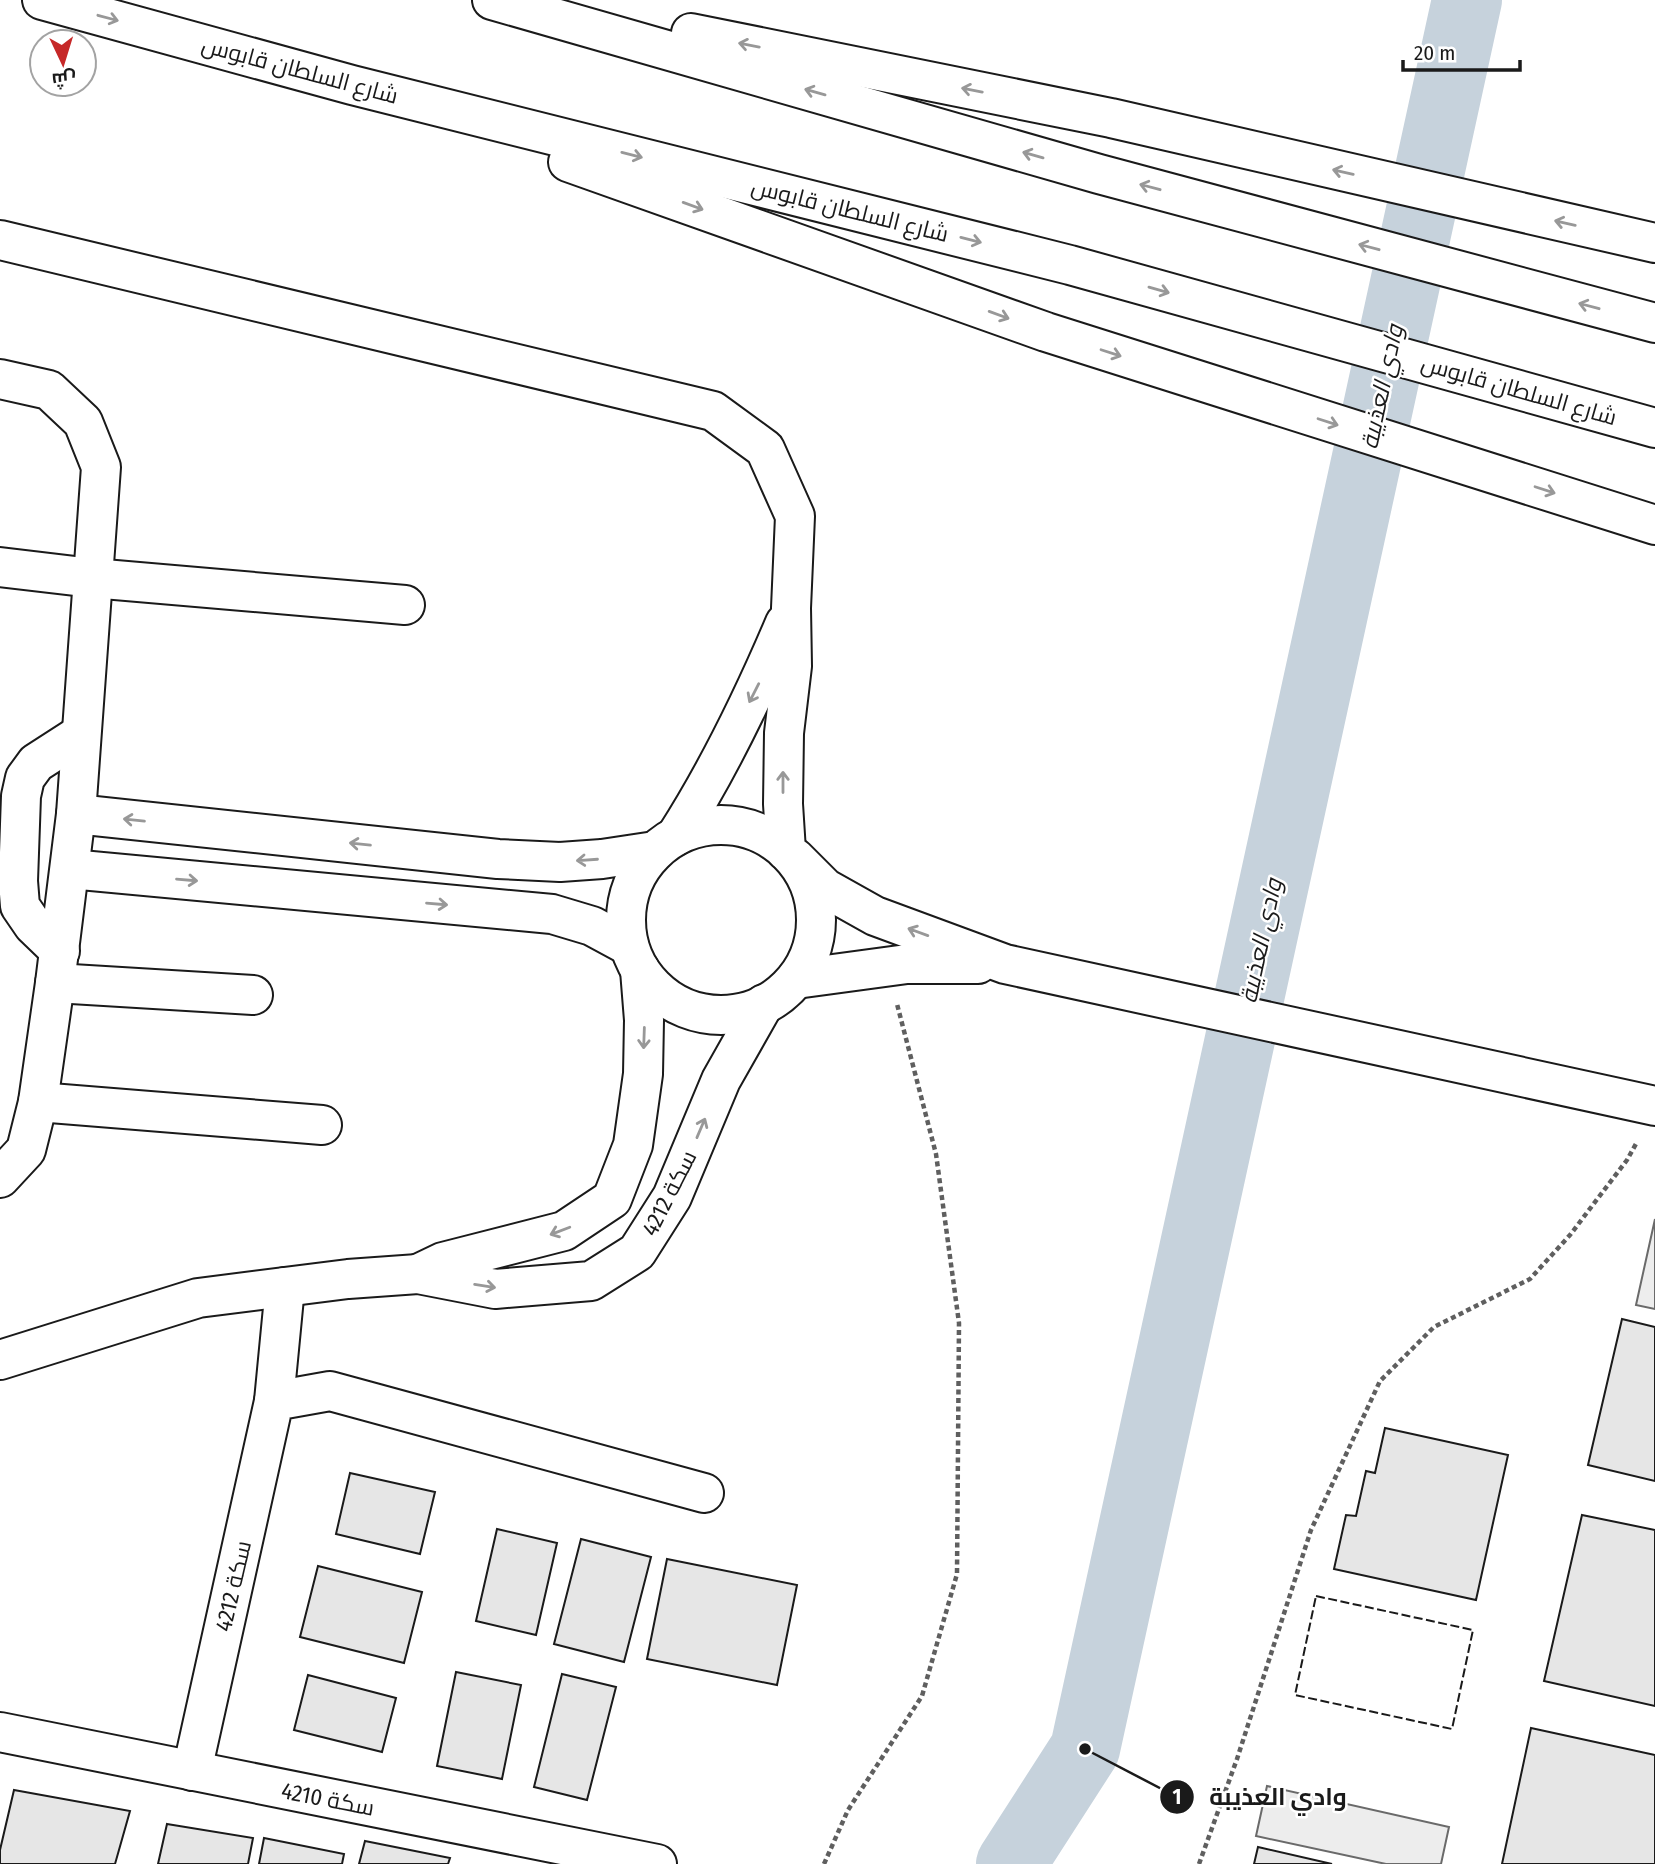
<svg xmlns="http://www.w3.org/2000/svg" width="1655" height="1864" viewBox="0 0 1655 1864" font-family="'Fira Sans Condensed',Cairo,sans-serif">
	<rect width="100%" height="100%" fill="#fff"/>
	<g fill="#ededed" stroke="#6a6a6a" stroke-width="2">
		<polygon points="1655,1219 1655,1309 1636,1305"/>
		<polygon points="1267,1786 1449,1827 1441,1864 1386,1864 1256,1836"/>
	</g>
	<g fill="none" stroke-linecap="round" stroke-linejoin="round">
		<polyline stroke="#c6d2dc" stroke-width="70" points="1011,1864 1085,1749 1467,0"/>
	</g>
	<g fill="#e6e6e6" stroke="#1a1a1a" stroke-width="2">
		<polygon points="1622,1319 1655,1327 1655,1481 1588,1465"/>
		<polygon points="1385,1428 1508,1455 1476,1600 1334,1569 1346,1515 1356,1516 1366,1471 1375,1473"/>
		<polygon points="350,1473 435,1492 420,1554 336,1534"/>
		<polygon points="1582,1515 1655,1530 1655,1706 1544,1681"/>
		<polygon points="497,1529 557,1543 536,1635 476,1621"/>
		<polygon points="581,1539 651,1557 624,1662 554,1644"/>
		<polygon points="667,1559 797,1585 777,1685 647,1659"/>
		<polygon points="318,1566 422,1592 404,1663 300,1637"/>
		<polygon points="456,1672 521,1685 502,1779 437,1766"/>
		<polygon points="562,1674 616,1687 587,1800 534,1787"/>
		<polygon points="308,1675 396,1698 382,1752 294,1730"/>
		<polygon points="1531,1728 1655,1755 1655,1864 1502,1864"/>
		<polygon points="14,1790 130,1811 115,1864 0,1864 0,1850"/>
		<polygon points="167,1824 253,1838 248,1864 158,1864"/>
		<polygon points="264,1838 344,1854 342,1864 259,1864"/>
		<polygon points="365,1841 450,1858 448,1864 359,1864"/>
		<polygon points="1258,1847 1332,1864 1254,1864"/>
	</g>
	<g fill="none" stroke-linecap="round" stroke-linejoin="round">
		<defs>
			<g id="minor">
				<polyline points="0,240 713,411 765,449 795,516 791,608 792,666 784,733 783,804 786,851"/>
				<polyline points="0,379 49,390 83,422 101,467 76,814 55,983 38,1102 26,1150 0,1178"/>
				<polyline points="0,567 92,578 405,605"/>
				<polyline points="76,814 498,859 560,862 602,859 655,851"/>
				<circle cx="721" cy="920" r="95"/>
				<path d="M676,836C719,769 754,696 785,623"/>
				<polyline points="795,858 825,888 875,916 1005,964 1655,1106"/>
				<polyline points="70,869 552,914 592,926 629,946"/>
				<polyline points="60,951 33,925 20,906 18,881 21,796 25,778 36,763 81,734"/>
				<polyline points="796,979 907,964 978,964"/>
				<polyline points="55,983 253,995"/>
				<polyline points="38,1102 322,1125"/>
				<polyline points="420,1273 443,1262 564,1231 612,1199 633,1145 643,1074 644,1020 640,970"/>
				<polyline points="0,1360 198,1298 348,1279 418,1274 495,1289 591,1281 637,1252 672,1197 721,1080 764,1004"/>
				<polyline points="274,1401 285,1287"/>
				<polyline points="0,1732 657,1864"/>
				<polyline points="192,1771 274,1401 330,1391 704,1493"/>
			</g>
			<g id="highway">
				<polyline points="42,0 352,85 1070,265 1655,428"/>
				<polyline points="492,0 1099,174 1655,323"/>
				<polyline points="691,33 1111,118 1655,243"/>
				<polyline points="568,162 1046,332 1655,525"/>
			</g>
		</defs>
		<use href="#minor" stroke="#1a1a1a" stroke-width="42"/>
		<use href="#highway" stroke="#1a1a1a" stroke-width="42"/>
		<g stroke="#5f5f5f" stroke-width="4.5" stroke-dasharray="5 3.5" stroke-linecap="butt">
			<polyline points="824,1864 848,1810 922,1696 957,1574 959,1323 936,1154 897,1004"/>
			<polyline points="1199,1864 1237,1759 1311,1530 1380,1381 1434,1327 1530,1279 1570,1235 1627,1160 1637,1142"/>
		</g>
		<use href="#minor" stroke="#fff" stroke-width="38"/>
		<use href="#highway" stroke="#fff" stroke-width="38"/>
		<polygon stroke="#1a1a1a" stroke-width="2" stroke-dasharray="9 3.5" stroke-linecap="butt" points="1316,1596 1473,1630 1452,1729 1295,1695"/>
	</g>
	<defs><path id="oneway-shaft" d="M-6 0H5M1.5-3L5.5 0L1.5 3" fill="none" stroke-width="1.6" stroke-linecap="round" stroke-linejoin="round" transform="scale(1.75)"/></defs>
	<g stroke="#989898">
		<use href="#oneway-shaft" transform="translate(108 18) rotate(15)"/>
		<use href="#oneway-shaft" transform="translate(749 45) rotate(-169)"/>
		<use href="#oneway-shaft" transform="translate(972 90) rotate(-169)"/>
		<use href="#oneway-shaft" transform="translate(815 92) rotate(-164)"/>
		<use href="#oneway-shaft" transform="translate(632 155) rotate(14)"/>
		<use href="#oneway-shaft" transform="translate(1033 155) rotate(-164)"/>
		<use href="#oneway-shaft" transform="translate(1343 172) rotate(-167)"/>
		<use href="#oneway-shaft" transform="translate(1150 187) rotate(-165)"/>
		<use href="#oneway-shaft" transform="translate(693 206) rotate(20)"/>
		<use href="#oneway-shaft" transform="translate(1565 223) rotate(-167)"/>
		<use href="#oneway-shaft" transform="translate(971 240) rotate(14)"/>
		<use href="#oneway-shaft" transform="translate(1369 247) rotate(-165)"/>
		<use href="#oneway-shaft" transform="translate(1159 290) rotate(16)"/>
		<use href="#oneway-shaft" transform="translate(1589 306) rotate(-165)"/>
		<use href="#oneway-shaft" transform="translate(999 315) rotate(20)"/>
		<use href="#oneway-shaft" transform="translate(1111 353) rotate(18)"/>
		<use href="#oneway-shaft" transform="translate(1328 422) rotate(18)"/>
		<use href="#oneway-shaft" transform="translate(1545 490) rotate(18)"/>
		<use href="#oneway-shaft" transform="translate(754 693) rotate(117)"/>
		<use href="#oneway-shaft" transform="translate(783 782) rotate(-90)"/>
		<use href="#oneway-shaft" transform="translate(134 820) rotate(-174)"/>
		<use href="#oneway-shaft" transform="translate(360 844) rotate(-174)"/>
		<use href="#oneway-shaft" transform="translate(587 860) rotate(176)"/>
		<use href="#oneway-shaft" transform="translate(187 880) rotate(5)"/>
		<use href="#oneway-shaft" transform="translate(437 904) rotate(5)"/>
		<use href="#oneway-shaft" transform="translate(918 932) rotate(-160)"/>
		<use href="#oneway-shaft" transform="translate(644 1038) rotate(92)"/>
		<use href="#oneway-shaft" transform="translate(701 1128) rotate(-67)"/>
		<use href="#oneway-shaft" transform="translate(560 1231) rotate(159)"/>
		<use href="#oneway-shaft" transform="translate(485 1286) rotate(9)"/>
	</g>
	<g text-anchor="middle" dominant-baseline="central" stroke-width="5" stroke-linejoin="round" paint-order="stroke">
		<g font-size="23" fill="#1a1a1a" stroke="#fff">
			<text transform="translate(300 70) rotate(15)">شارع السلطان قابوس</text>
			<text transform="translate(850 210) rotate(14)">شارع السلطان قابوس</text>
			<text transform="translate(1519 390) rotate(16)">شارع السلطان قابوس</text>
			<text transform="translate(669 1193) rotate(-63)">سكة 4212</text>
			<text transform="translate(233 1586) rotate(-77)">سكة 4212</text>
			<text transform="translate(328 1799) rotate(11)">سكة 4210</text>
		</g>
		<g font-size="24" font-style="italic" fill="#1a1a1a" stroke="#fff">
			<text transform="translate(1382 387) rotate(-78)">وادي العذيبة</text>
			<text transform="translate(1261 941) rotate(-78)">وادي العذيبة</text>
		</g>
	</g>
	<path fill="none" stroke="#1a1a1a" stroke-width="2.5" d="M1085 1749L1177 1797"/>
	<g fill="#1a1a1a" stroke="#fff" stroke-width="2.5">
		<circle cx="1085" cy="1749" r="7"/>
		<circle cx="1177" cy="1797" r="18"/>
	</g>
	<g font-size="21" text-anchor="middle" font-weight="bold" fill="#fff">
		<text x="1177" y="1804">1</text>
	</g>
	<g font-size="24" text-anchor="middle" font-weight="bold" fill="#1a1a1a" stroke="#fff" stroke-width="5" stroke-linejoin="round" paint-order="stroke">
		<text x="1278" y="1805">وادي العذيبة</text>
	</g>
	<g transform="translate(63 63) rotate(176)"><circle r="33" fill="#ffffff" stroke="#a3a3a3" stroke-width="2"/>
	<path d="M0-5L12 26L0 18L-12 26Z" fill="#c62828"/>
	<text y="-10" font-size="19" font-weight="bold" text-anchor="middle" fill="#1a1a1a">ش</text>
	</g>
	<path d="M1403 60v10h117v-10" fill="none" stroke="#1a1a1a" stroke-width="3.5"/>
	<text x="1414" y="60" font-size="21" fill="#1a1a1a" stroke="#ffffff" stroke-width="5" paint-order="stroke">20 m</text>
</svg>
